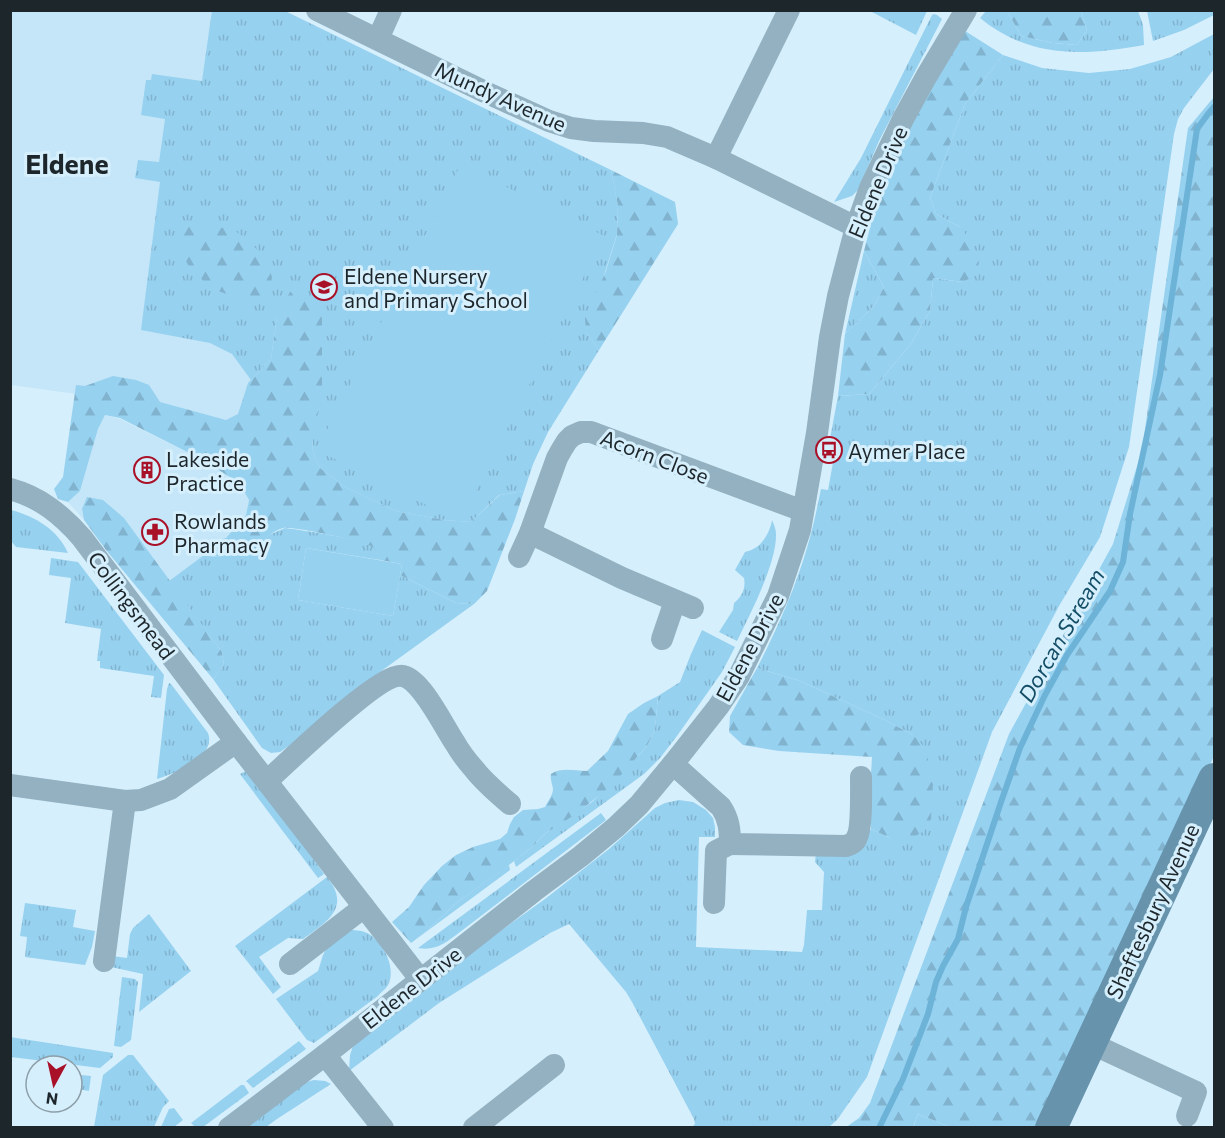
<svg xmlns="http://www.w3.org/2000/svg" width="1225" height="1138" viewBox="0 0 1225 1138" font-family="Commissioner,sans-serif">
	<defs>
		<pattern id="grass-tufts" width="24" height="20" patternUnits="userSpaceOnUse" patternTransform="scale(1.5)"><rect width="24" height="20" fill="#96d1f0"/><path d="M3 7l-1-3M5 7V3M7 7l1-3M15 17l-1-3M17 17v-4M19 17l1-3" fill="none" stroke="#81b3ce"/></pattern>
		<pattern id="forest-firs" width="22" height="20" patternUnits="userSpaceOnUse" patternTransform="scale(1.5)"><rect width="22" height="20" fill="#96d1f0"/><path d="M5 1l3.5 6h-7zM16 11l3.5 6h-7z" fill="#81b3ce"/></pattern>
	</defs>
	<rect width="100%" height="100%" fill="#d6effc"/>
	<g fill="#c5e6f8">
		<polygon points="11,11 285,11 675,202 678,224 548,432 533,464 515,519 490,583 473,594 77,386 76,394 11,385"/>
		<polygon points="105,415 120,419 205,461 239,483 249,500 246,515 226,538 210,542 204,555 169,581 124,518 82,509 84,520 68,502 80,491 98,429"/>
	</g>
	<g fill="url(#grass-tufts)">
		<polygon points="212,10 285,11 611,170 618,206 617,234 586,332 599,350 548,432 533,464 524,491 499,495 471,522 444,520 396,511 345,487 320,468 312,450 313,440 277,316 271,359 251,380 232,354 210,343 141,330 160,182 135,178 138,160 159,162 165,119 141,115 146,80 151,80 152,74 202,81"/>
		<polygon points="870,11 927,11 916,35"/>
		<path d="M986,11H1007L1021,36L1053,43L1077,45L1087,30L1081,11H1138L1143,25L1144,45C1084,56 1030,59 980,18Z"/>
		<polygon points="1147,11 1214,11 1214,15 1184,30 1153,41"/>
		<polygon points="934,14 937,15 942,19 879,141 858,190 852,196 834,202 861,158 932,15"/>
		<path d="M1214,34V69L1184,108L1178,119L1174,134L1129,447L1100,537L1059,606L992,732L867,1077L837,1120L829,1127H692L695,1124L694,1119L632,1002L626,992L569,924L550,933L439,1003L349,1071L350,1055L353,1046L464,957L545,899L609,849L655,808L665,803L679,800L693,802L706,810L713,818L715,827V837H699L696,947L802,952L804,945L807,910H822L824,872L815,862L816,853L860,846L871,829L890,838L913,735L885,720L800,681L757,668C777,629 795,589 807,548C813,528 817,508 821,489L828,490L836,446L829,444L838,396L869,394L910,345L930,311L933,278L963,282L960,227L936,214L930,198L965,104L1003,55L1042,68L1089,73L1130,69L1171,57Z"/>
		<polygon points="864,251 884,287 874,306 845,334"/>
		<path d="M11,510C36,517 57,529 68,553L16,547L11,541Z"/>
		<path d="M772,520C774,525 776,529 776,534C777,563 750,614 737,641L719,632L733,610L734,603C742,597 746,588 744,578L735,570L745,552C748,551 752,550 755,548C764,543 771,529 772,520Z"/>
		<path d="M285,528C300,530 365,539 374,548C376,550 379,557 380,560L306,548L298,600L393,616L400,575L456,603L474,604L355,690L292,744L280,752L271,753L262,748L213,679L224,665L222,652L169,581L204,555L215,557L244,555L269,535Z"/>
		<polygon points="51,558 78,562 164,675 161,698 151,697 154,676 100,668 100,661 97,661 101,629 65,623 71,578 49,575"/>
		<polygon points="702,630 735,647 722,672 677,736 660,758 644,774 516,867 514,861 532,847 546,833 592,802 640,754 647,746 655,729 658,696 680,682 691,654"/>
		<path d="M169,683L171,684L208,733C217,757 175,773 157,779L167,689Z"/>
		<polygon points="246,771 274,805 324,874 318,878 240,774"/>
		<path d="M601,813L606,820L460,932C445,943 437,951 418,948Z"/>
		<polygon points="509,865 510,870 411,943 429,929 455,904"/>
		<path d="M327,877C352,908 326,922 303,939L288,938L259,957L281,987L273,994L235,946Z"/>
		<polygon points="25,903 76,910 73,927 95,931 92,947 85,965 25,957 27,937 20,936"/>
		<polygon points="149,914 191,971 139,1012 143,974 111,967 112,956 127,958 130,934 133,928"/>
		<path d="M348,930C354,930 361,930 367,933C383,941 397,968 388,985C386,989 381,992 378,996L314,1043L307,1040L276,999L318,971L323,955L328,945Z"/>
		<polygon points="122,977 135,979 138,982 131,1040 121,1047 114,1046"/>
		<polygon points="10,1037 113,1053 113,1057 100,1068 11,1057"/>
		<polygon points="299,1041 306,1049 253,1088 246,1081"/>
		<polygon points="128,1055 133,1055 169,1101 163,1107 154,1127 94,1127 103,1075"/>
		<polygon points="72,1074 91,1076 89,1091 72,1088"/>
		<polygon points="314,1080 325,1081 331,1084 277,1119 266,1127 242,1128 306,1082"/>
		<polygon points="241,1085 244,1085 249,1093 203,1127 195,1127 191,1123"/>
		<polygon points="174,1108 183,1120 174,1127 161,1127 169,1109"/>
		<polygon points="918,1114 950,1127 913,1128"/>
	</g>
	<g fill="url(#forest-firs)">
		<polygon points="1007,11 1081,11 1087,30 1077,45 1053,43 1021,36"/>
		<polygon points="962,29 1003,55 965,104 930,198 936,214 960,227 973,244 979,262 976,275 963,282 933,278 930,311 910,345 869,394 838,396 845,334 874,306 884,287 864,251 876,204 899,149"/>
		<polygon points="1214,97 1214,756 1043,1127 950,1127 918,1114 913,1127 845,1128 859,1118 870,1103 1009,734 1113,544 1142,450 1188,128"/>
		<polygon points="611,170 675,202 678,224 599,350 586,332 585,318 606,271 617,235 618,206"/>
		<polygon points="184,224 208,225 234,230 249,242 265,257 272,277 270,294 260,302 243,300 210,288 188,265 176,240"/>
		<path d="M303,290L313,299L322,318V390L313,440L312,450L320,468L345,487L396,511L444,520L471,522L500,495L524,491L515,519L487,591L474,604L456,603L400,575L402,564L380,560C378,557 376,551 374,548C368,542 293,526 283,528C268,532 259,547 245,554C236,559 214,557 204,555L210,542L226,538L246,515L249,500L239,483L205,461L120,418L105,415L98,429L80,491L68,502L58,499L54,489L63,477L76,385L85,386L113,376L136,380L149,385L160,402L226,420L238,414L248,383L271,359L277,316L290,292Z"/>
		<polygon points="87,497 103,500 124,518 222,652 224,665 213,679 106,550 84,520 82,509"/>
		<polygon points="757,668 800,681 885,720 913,735 926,749 933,783 931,819 924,831 907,841 890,838 871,829 870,790 872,757 779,751 743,745 729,732 730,716"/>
		<path d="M658,696L655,729L647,746L612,785L576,814L546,833L532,847L504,869L455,904L429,929L411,943L392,922L409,907L424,885L442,866L456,855L473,847L500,839L507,833L510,824L514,817L523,810L538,809L545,807C548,801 553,795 553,789C552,783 550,779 551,774C562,767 574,771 587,771L608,751L628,714L644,703Z"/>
	</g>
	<g fill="#96d1f0">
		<polygon points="461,164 604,236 460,522 317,450"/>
		<polygon points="306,548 402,564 393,616 298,600"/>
	</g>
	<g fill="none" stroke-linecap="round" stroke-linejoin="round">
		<polyline stroke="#6cb3d7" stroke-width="6" points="879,1128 903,1079 928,1014 936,982 943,966 958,939 966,907 1001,802 1020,748 1045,695 1067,655 1110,591 1123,562 1130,514 1160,375 1197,129 1208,114 1214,107"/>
		<g stroke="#93b1c1" stroke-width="22">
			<polyline points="317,10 485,92 549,121 571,128 594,131 643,133 667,137 716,158 856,227"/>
			<polyline points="378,39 391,10"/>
			<polyline points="716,158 789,10"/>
			<path d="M10,489C40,497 62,515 82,538L236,742L420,979"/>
			<polyline points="530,533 622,578 693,608"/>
			<polyline points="519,557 530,533 557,458 562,449 567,441 572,436 581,432 591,432 803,511"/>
			<polyline points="662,639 675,601"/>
			<path d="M673,764L721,807C729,819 730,830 730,844L846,846C851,844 855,843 857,837C862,828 861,790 861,777"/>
			<path d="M267,781C287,763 381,671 403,676C422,680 444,727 455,743C460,752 467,761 474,769C484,782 497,793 510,804"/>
			<polyline points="10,785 125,801 141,800 170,789 236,742"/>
			<polyline points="714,903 716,851 730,844"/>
			<polyline points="104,961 125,801"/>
			<polyline points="290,964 364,907"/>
			<polyline points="1090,1043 1196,1092 1187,1116"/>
			<polyline points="325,1055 383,1128"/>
			<polyline points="229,1128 325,1055 534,891 581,856 616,827 639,805 673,764 718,707 739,676 778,596 800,530 817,433 830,337 838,296 856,227 870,188 903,119 926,77 966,10"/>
			<polyline points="474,1128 554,1065"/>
		</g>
		<polyline stroke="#6794ac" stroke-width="32" points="1051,1128 1214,779"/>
	</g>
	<defs>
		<symbol id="school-ring" viewBox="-11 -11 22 22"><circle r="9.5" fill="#d6effc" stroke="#a91129" stroke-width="1.5"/><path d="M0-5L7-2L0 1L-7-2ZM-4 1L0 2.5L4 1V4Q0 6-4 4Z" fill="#a91129"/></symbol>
		<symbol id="bus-ring" viewBox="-11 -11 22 22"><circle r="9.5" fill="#d6effc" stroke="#a91129" stroke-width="1.5"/><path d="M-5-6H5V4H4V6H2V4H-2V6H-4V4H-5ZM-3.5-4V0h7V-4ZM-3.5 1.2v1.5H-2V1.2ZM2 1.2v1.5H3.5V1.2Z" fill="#a91129"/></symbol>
		<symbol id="building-ring" viewBox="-11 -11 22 22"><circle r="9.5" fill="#d6effc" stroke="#a91129" stroke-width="1.5"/><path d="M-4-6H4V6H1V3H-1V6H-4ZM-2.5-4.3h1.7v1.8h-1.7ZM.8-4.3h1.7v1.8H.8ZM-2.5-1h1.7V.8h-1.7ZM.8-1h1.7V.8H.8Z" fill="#a91129"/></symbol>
		<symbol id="pharmacy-ring" viewBox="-11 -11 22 22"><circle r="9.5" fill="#d6effc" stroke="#a91129" stroke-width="1.5"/><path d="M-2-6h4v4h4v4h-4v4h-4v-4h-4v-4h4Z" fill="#a91129"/></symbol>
	</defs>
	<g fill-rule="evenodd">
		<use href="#school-ring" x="309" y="272" width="30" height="30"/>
		<use href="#bus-ring" x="814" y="435" width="30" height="30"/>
		<use href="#building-ring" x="132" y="455" width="30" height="30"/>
		<use href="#pharmacy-ring" x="140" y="517" width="30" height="30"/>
	</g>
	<g text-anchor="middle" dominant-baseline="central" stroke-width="6" stroke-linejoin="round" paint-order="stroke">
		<g font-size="21" fill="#1d262b" stroke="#d6effc">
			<text transform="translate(501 96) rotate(24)">Mundy Avenue</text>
			<text transform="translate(877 182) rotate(-67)">Eldene Drive</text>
			<text transform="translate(655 456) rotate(21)">Acorn Close</text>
			<text transform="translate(132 605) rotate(53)">Collingsmead</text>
			<text transform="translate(749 647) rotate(-62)">Eldene Drive</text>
			<text transform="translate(1152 911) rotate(-65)">Shaftesbury Avenue</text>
			<text transform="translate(411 987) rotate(-38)">Eldene Drive</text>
		</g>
		<g font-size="21" fill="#1d262b" stroke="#d6effc" text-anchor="start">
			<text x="344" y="275">Eldene Nursery<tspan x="344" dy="24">and Primary School</tspan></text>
			<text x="848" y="450">Aymer Place</text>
			<text x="166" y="458">Lakeside<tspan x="166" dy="24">Practice</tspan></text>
			<text x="174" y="520">Rowlands<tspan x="174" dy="24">Pharmacy</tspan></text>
		</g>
		<g font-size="22" font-style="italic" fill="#134d66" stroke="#d6effc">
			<text transform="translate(1061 635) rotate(-60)">Dorcan Stream</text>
		</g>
		<g font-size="27" font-weight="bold" fill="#1d262b" stroke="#d6effc">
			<text x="67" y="163">Eldene</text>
		</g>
	</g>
	<rect width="1225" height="1138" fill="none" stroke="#1d262b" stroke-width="24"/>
	<g transform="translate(54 1084) rotate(188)"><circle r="28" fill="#d6effc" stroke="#8c9fa8" stroke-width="1.5"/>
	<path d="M0-4.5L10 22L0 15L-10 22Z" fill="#a91129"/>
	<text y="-9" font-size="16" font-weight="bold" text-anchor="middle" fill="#1d262b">N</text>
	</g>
</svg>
